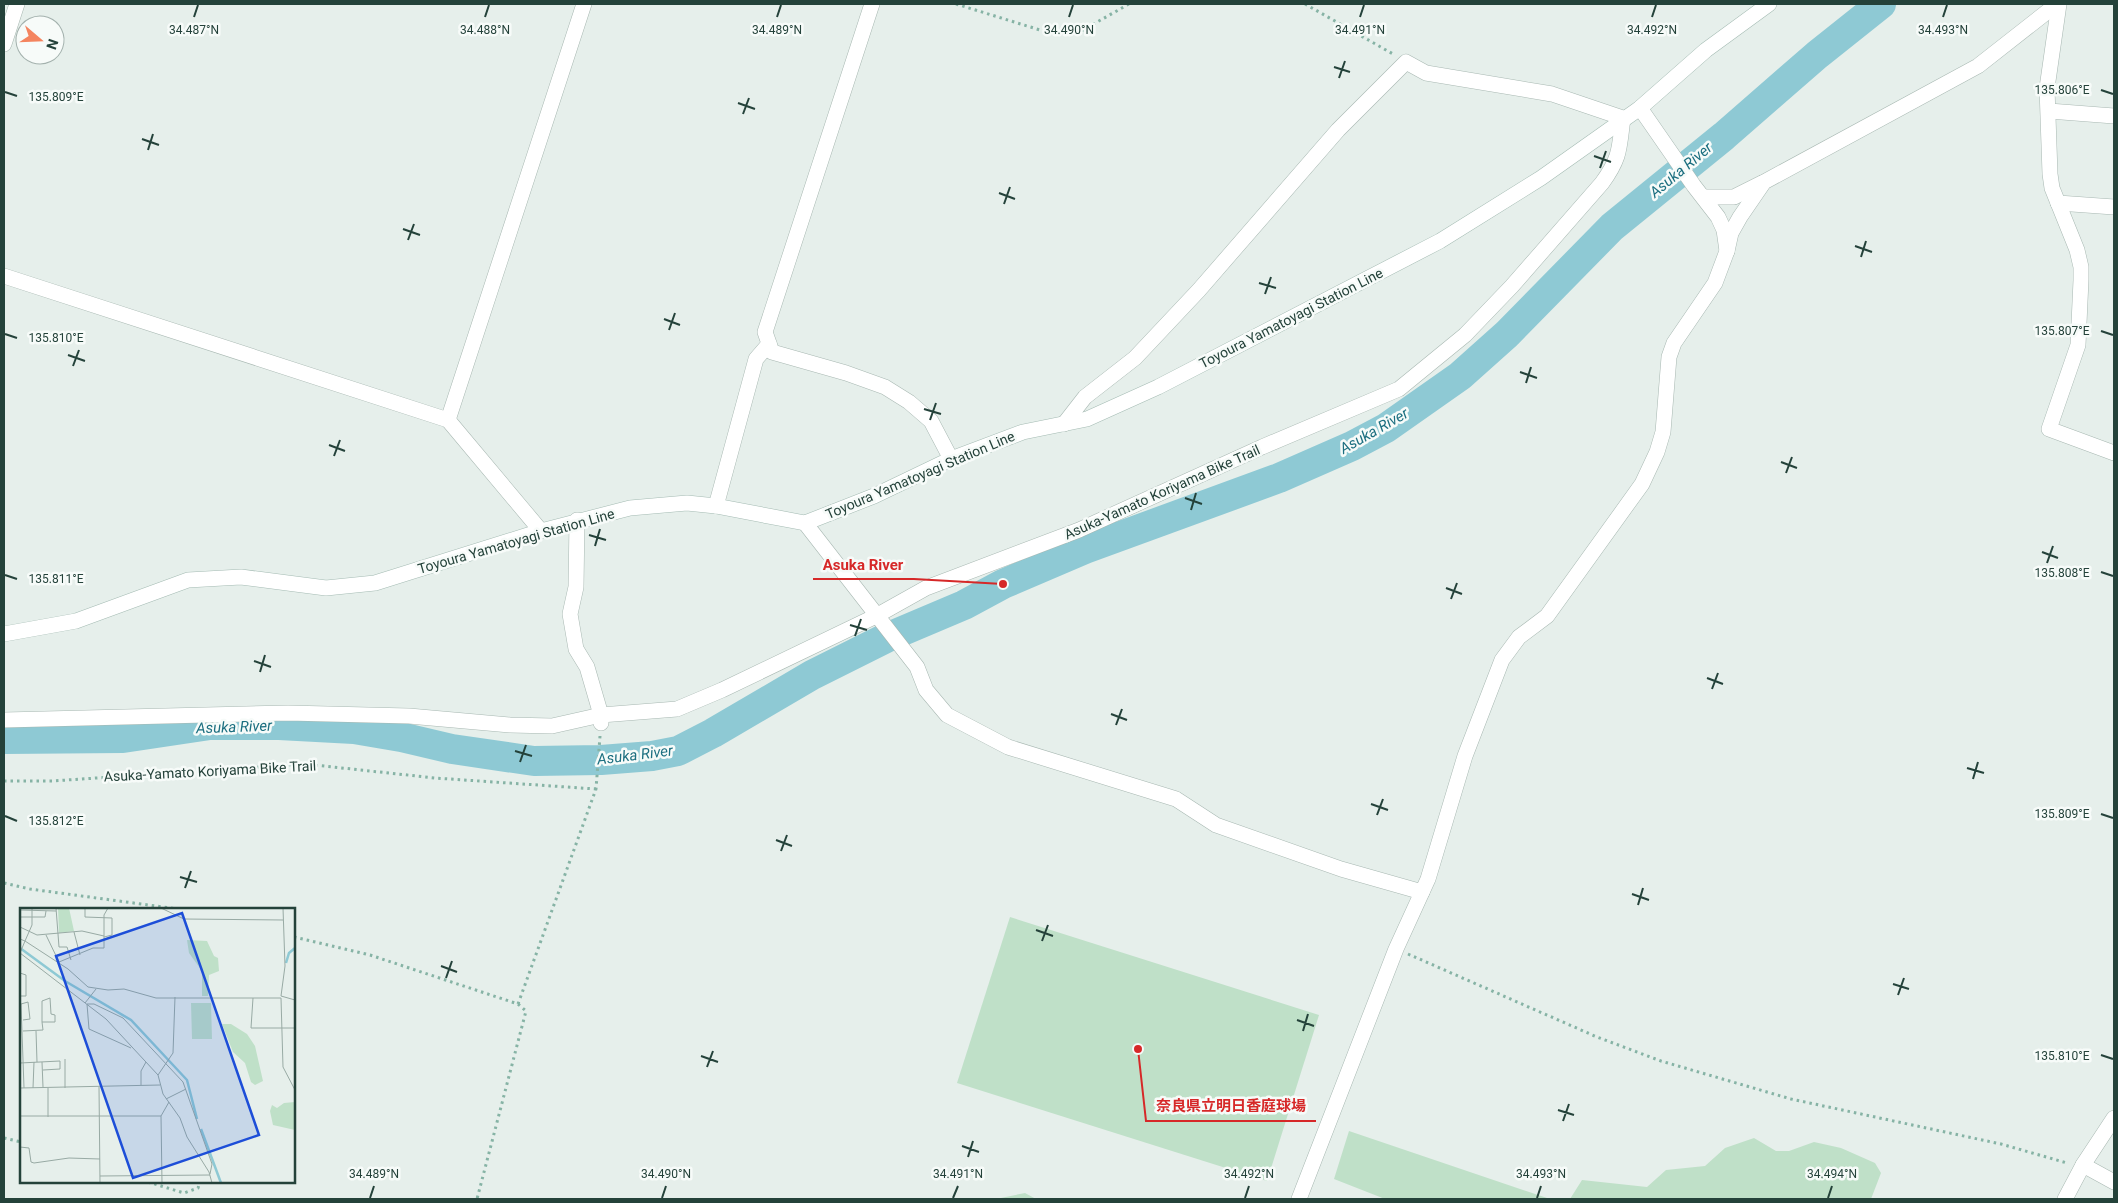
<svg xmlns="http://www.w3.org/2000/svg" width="2118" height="1203" viewBox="0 0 2118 1203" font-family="Roboto,'Noto Sans JP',sans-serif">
	<rect width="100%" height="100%" fill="#e6efeb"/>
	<g fill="#bfe0c8">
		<polygon points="1010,917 1319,1015 1267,1181 957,1083"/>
		<polygon points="1349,1131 1550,1199 1385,1199 1334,1179"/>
		<polygon points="1754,1138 1776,1151 1789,1151 1814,1142 1841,1148 1875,1163 1881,1173 1871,1199 1570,1199 1582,1180 1647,1187 1666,1170 1705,1166 1725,1148"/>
		<polygon points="1025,1193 1036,1199 996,1199"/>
	</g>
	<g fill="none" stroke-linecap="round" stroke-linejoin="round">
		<polyline stroke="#8ec9d4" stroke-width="30" points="4,739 123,738 210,725 279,725 354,729 401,737 452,749 534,761 601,760 652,756 678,751 713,733 812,675 886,638 964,605 1003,584 1085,549 1279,478 1352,446 1386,428 1460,376 1507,334 1612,227 1724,136 1817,55 1881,4"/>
		<defs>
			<g id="minor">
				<polyline points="872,4 765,332 772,352 846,373 885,387 909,402 931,421 951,459"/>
				<polyline points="2059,4 2047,88 2050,174 2052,188 2077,250 2081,267 2081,280 2078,345 2049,429 2114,453"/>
				<polyline points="4,44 17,4"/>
				<polyline points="2049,111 2114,116"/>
				<polyline points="2058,203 2114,207"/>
				<polyline points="4,276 448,420 541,531"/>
				<polyline points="448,420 584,4"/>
				<polyline points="716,506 756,359 769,344"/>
				<polyline points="577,520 576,587 570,614 576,649 587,667 601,715 601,723"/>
				<polyline points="805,523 917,667 926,690 947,715 1008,747 1176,799 1216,825 1341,869 1422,892"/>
				<path d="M4,720L288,713L409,716L510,725L552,726L601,715L677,709L722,690L876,616L926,588L1079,530L1262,447L1399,389L1465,335L1512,286L1602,183C1621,157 1619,148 1623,118L1552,94L1426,73L1406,62L1338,130L1199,290L1135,358L1085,397L1064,424"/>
				<polyline points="2083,1165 2114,1182"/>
				<polyline points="1299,1199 1396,949 1428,879 1465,756 1502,660 1519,637 1547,616 1642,484 1657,452 1663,432 1669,357 1674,343 1715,283 1727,251 1724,230 1718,217 1694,186 1640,108"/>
			</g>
			<g id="tertiary">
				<polyline points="1705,197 1734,197 1762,183"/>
				<polyline points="1727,251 1731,233 1740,217 1764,182 1978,66 2057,4"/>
				<polyline points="2065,1199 2083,1165 2114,1118"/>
			</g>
			<polyline id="secondary" points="4,634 76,621 188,580 241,577 326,588 375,583 541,531 630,508 687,503 716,506 805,523 874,496 951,459 1023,432 1087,419 1158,387 1440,241 1541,178 1640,108 1706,50 1769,4"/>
		</defs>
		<use href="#minor" stroke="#a8b8b2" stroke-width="16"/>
		<use href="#tertiary" stroke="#a8b8b2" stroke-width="16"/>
		<use href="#secondary" stroke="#a4bbb3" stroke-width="16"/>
		<g stroke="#86b3a5" stroke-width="3" stroke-dasharray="2.5 4" stroke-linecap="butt">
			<polyline points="956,4 1053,34 1083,30 1129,4"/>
			<polyline points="1305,4 1393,54"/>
			<polyline points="4,781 52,781 305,764 435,778 596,789"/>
			<polyline points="4,883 30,889 178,909"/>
			<polyline points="294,937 370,955 518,1004 526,1011 477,1199"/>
			<polyline points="1408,954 1597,1037 1661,1061 1791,1099 2001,1144 2067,1163"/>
			<polyline points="518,1004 596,789 600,736"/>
			<polyline points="4,1138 21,1142"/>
			<polyline points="148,1182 184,1193 198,1188 200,1182"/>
		</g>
		<use href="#minor" stroke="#fff" stroke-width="15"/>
		<use href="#tertiary" stroke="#fff" stroke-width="15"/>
		<use href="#secondary" stroke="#fff" stroke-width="15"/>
	</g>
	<path fill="none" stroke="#24423a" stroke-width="2" d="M194,17L198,5M485,17L489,5M777,17L781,5M1069,17L1073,5M1360,17L1364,5M1652,17L1656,5M1943,17L1947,5M1334,67L1350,72M1339,78L1345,61M2101,90L2113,94M5,92L17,96M738,103L755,109M743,114L749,98M142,139L159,145M148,150L153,134M1594,156L1611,162M1600,168L1606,151M999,193L1015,199M1004,204L1010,187M403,229L420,235M408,240L414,224M1855,246L1872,252M1861,257L1866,241M1259,283L1276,288M1265,294L1271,277M664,319L680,325M669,330L675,313M2101,331L2113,335M5,334L17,338M68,355L85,361M73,366L79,350M1520,372L1537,378M1526,383L1531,367M924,409L941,414M930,420L936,403M329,445L345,451M334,456L340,440M1781,462L1797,468M1786,473L1792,457M1185,498L1202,504M1191,510L1196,493M589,535L606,540M595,546L600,529M2042,552L2058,558M2047,563L2053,546M2101,572L2113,576M5,575L17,579M1446,588L1462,594M1451,599L1457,583M850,625L867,630M855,636L861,619M254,661L271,667M260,672L265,655M1707,678L1723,684M1712,689L1718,673M1111,714L1127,720M1116,725L1122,709M515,751L532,756M520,762L526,745M1967,768L1984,773M1973,779L1978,762M1371,804L1388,810M2101,814L2113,818M1377,815L1383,799M5,816L17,821M776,840L792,846M781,851L787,835M180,877L197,882M185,888L191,871M1632,894L1649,900M1638,905L1643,888M1036,930L1053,936M1042,941L1048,925M441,966L457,972M446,978L452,961M1893,984L1909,989M1898,995L1904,978M1297,1020L1314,1026M1303,1031L1308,1014M2101,1055L2113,1059M701,1056L718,1062M707,1067L713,1051M1558,1110L1574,1115M1563,1121L1569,1104M962,1146L979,1152M968,1157L973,1141M370,1198L374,1186M662,1198L666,1186M953,1198L958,1186M1245,1198L1249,1186M1537,1198L1541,1186M1828,1198L1832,1186"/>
	<g text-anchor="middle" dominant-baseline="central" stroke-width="5" stroke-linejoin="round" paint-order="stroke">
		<g font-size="14" fill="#24423a" stroke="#f7fbf9">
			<text transform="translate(1291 318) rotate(-27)">Toyoura Yamatoyagi Station Line</text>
			<text transform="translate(920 475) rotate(-23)">Toyoura Yamatoyagi Station Line</text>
			<text transform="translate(1162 492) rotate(-24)">Asuka-Yamato Koriyama Bike Trail</text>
			<text transform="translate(516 541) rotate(-16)">Toyoura Yamatoyagi Station Line</text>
			<text transform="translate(210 771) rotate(-3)">Asuka-Yamato Koriyama Bike Trail</text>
		</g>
		<g font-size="15" font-style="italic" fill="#1c6f80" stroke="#f7fbf9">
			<text transform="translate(1681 170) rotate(-40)">Asuka River</text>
			<text transform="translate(1374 431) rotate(-30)">Asuka River</text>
			<text transform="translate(234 727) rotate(-2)">Asuka River</text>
			<text transform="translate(635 755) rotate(-7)">Asuka River</text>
		</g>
	</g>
	<g transform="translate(20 908)">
		<rect width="275" height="275" fill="#e6efeb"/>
		<path d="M38,0H49L54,23L39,25ZM167,32L187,33L194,48L198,50L199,63L189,67L188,88H182V63L169,45ZM171,95H191L192,131H172ZM202,116H211L227,126L235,138L243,173L235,177L231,174L225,155L213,144ZM275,194V222L253,217L250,203L252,197L257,200L264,195Z" fill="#bfe0c8"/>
		<path fill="none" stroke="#8ec9d4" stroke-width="2.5" d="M0,40L45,73L111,112L167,172L177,211M266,55L269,45L275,40M181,221L201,275"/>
		<path fill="none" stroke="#98aaa4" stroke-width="1" d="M12,0V17L5,33L48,61L68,79L88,82L104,81L136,90H261L263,159L275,182M36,0L39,39H47L51,52M65,0V9L92,10V27L84,29M141,0L164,11L263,12M263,0L265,58L261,88L275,92M0,2L36,3M0,9H25L26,3M0,19L17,27L62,23L84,28M54,24L60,47M26,27L39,54L73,40H84V7L88,0M0,31L5,33L0,45L86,111L138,167L143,186L160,210L167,229L189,264L192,275M0,65L6,67V88H0M233,90L231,120H275M65,95L76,81M3,112L10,111L8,94L1,96L4,180M3,123L23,122L22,114V93L30,90L31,106L35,107V114H22M16,123L17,154M111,140L69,121L67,96H74L103,110L163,174L192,256L190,266M45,151V180M22,154L23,179M0,155L40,153V161L23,162M138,167L153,145L155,89M121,177V163L126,154M79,179L80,275M0,180L140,177M13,180L14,154M146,191L166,181M0,208H141M28,209V180M0,239L9,240L11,254L14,255L49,250L80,251M80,268L190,267M142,275L141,208L149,194"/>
		<path fill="#1d4ed8" fill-opacity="0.15" stroke="#1d4ed8" stroke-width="2.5" d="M162,5L239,227L113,270L36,48Z"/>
		<rect width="275" height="275" fill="none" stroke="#24423a" stroke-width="2.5"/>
	</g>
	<g font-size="12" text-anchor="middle" fill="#24423a" stroke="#f7fbf9" stroke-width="5" stroke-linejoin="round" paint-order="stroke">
		<text x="194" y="34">34.487°N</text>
		<text x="485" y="34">34.488°N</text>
		<text x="777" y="34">34.489°N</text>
		<text x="1069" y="34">34.490°N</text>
		<text x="1360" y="34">34.491°N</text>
		<text x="1652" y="34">34.492°N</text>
		<text x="1943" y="34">34.493°N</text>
		<text x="2062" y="94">135.806°E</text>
		<text x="56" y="101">135.809°E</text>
		<text x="2062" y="335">135.807°E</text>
		<text x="56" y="342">135.810°E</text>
		<text x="2062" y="577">135.808°E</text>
		<text x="56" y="583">135.811°E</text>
		<text x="2062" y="818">135.809°E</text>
		<text x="56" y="825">135.812°E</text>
		<text x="2062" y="1060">135.810°E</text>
		<text x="374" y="1178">34.489°N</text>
		<text x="666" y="1178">34.490°N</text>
		<text x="958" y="1178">34.491°N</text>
		<text x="1249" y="1178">34.492°N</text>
		<text x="1541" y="1178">34.493°N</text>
		<text x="1832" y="1178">34.494°N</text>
	</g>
	<path fill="none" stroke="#d62828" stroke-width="2" d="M1003 584L914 579H813M1138 1049L1146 1121H1316"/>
	<g fill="#d62828" stroke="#f7fbf9" stroke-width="2">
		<circle cx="1003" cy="584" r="5"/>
		<circle cx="1138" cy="1049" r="5"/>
	</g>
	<g font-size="15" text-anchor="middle" font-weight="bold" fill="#d62828" stroke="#f7fbf9" stroke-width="5" stroke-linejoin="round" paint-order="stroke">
		<text x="863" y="570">Asuka River</text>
		<text x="1231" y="1111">奈良県立明日香庭球場</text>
	</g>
	<rect width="2118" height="1203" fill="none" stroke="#24423a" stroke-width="10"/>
	<g transform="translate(40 40) rotate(109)"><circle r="24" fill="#f7fbf9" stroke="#a3b1ad"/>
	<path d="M0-4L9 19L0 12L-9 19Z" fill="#f4845f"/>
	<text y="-8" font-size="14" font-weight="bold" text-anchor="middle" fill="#24423a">N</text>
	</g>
</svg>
